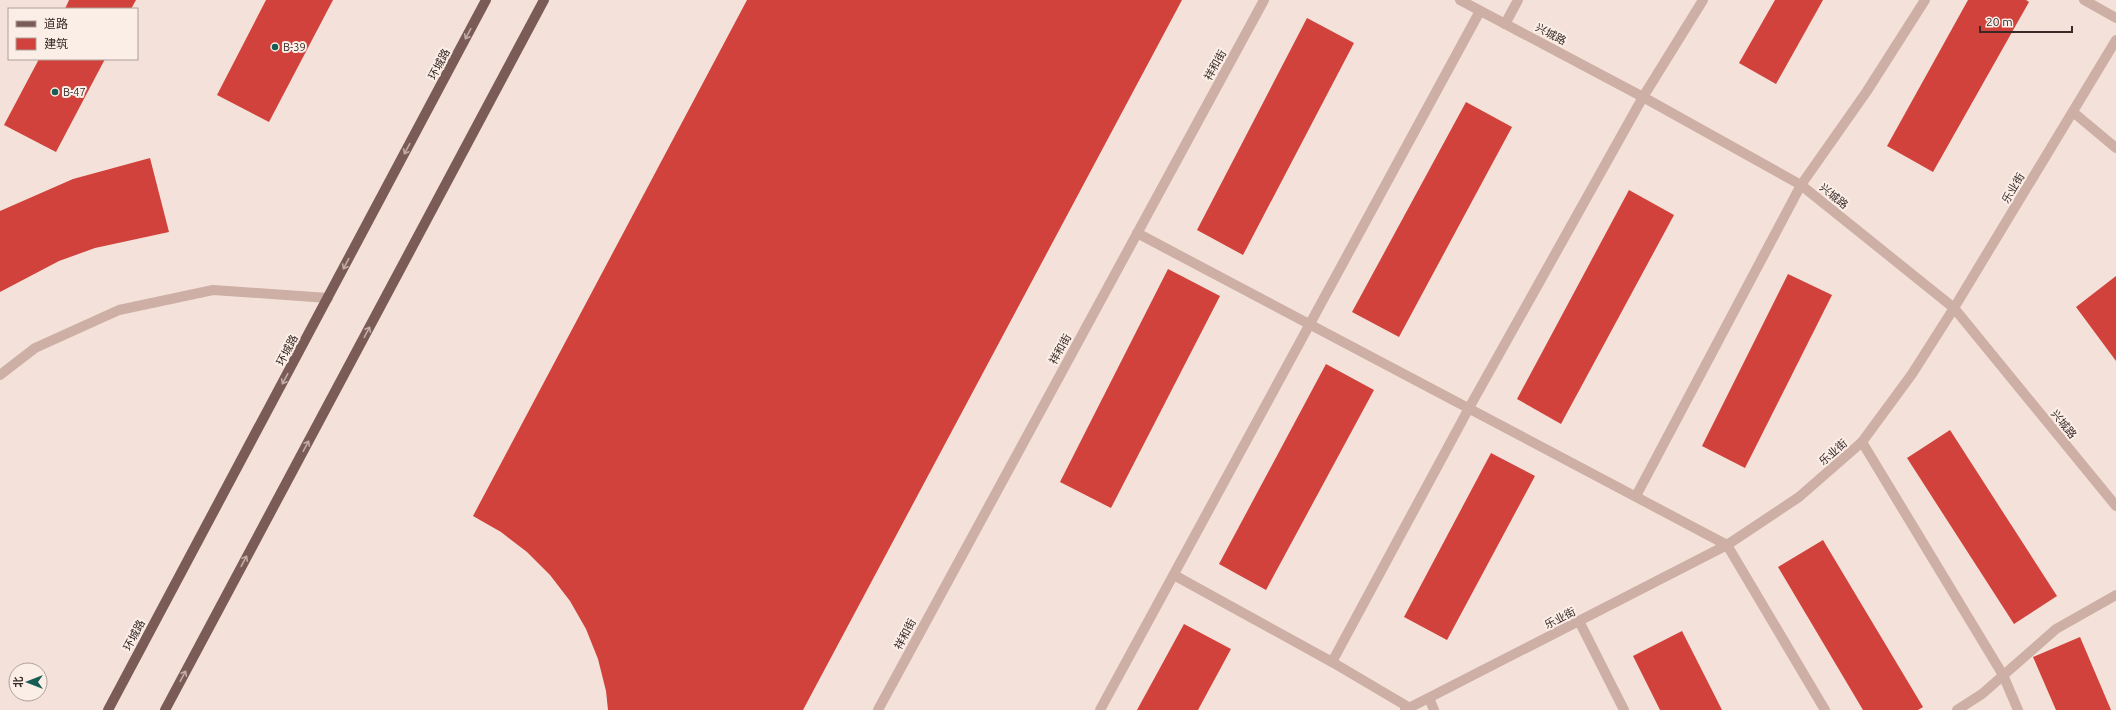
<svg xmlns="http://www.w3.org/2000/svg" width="2116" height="710" viewBox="0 0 2116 710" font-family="Ubuntu,'Noto Sans SC',sans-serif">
	<rect width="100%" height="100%" fill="#f4e2da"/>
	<g fill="#d0423b">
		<polygon points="69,0 136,0 131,9 65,9"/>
		<polygon points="266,0 333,0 269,122 217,95"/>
		<polygon points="747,0 1182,0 803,710 608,710 606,691 598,659 586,629 570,601 550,575 527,552 501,532 473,516"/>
		<polygon points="1775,0 1823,0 1776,84 1739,63"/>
		<polygon points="1968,0 2026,0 2029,2 1933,172 1887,146"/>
		<polygon points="1307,18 1354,43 1243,255 1197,230"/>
		<polygon points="39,59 105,59 56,152 4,125"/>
		<polygon points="1466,102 1512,127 1399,337 1352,312"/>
		<polygon points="150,158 169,232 95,248 59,261 0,292 0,211 73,179"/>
		<polygon points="1629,190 1674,215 1561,424 1517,399"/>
		<polygon points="1168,269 1220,296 1111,508 1060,482"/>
		<polygon points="1788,274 1832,295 1745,468 1702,446"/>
		<polygon points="2116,276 2116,361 2076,307"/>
		<polygon points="1326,364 1374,390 1266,590 1219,564"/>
		<polygon points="1950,430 2057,596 2014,624 1907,458"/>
		<polygon points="1491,453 1535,476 1447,640 1404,617"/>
		<polygon points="1823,540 1923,707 1918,710 1863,710 1778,567"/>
		<polygon points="1184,624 1231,649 1198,710 1137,710"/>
		<polygon points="1682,631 1722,710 1660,710 1633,656"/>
		<polygon points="2080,637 2111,710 2056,710 2033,657"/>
	</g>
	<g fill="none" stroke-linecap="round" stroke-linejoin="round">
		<g stroke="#cdafa5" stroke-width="10">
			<polyline points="1460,0 1643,97 1801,185 1954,308 2116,506"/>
			<polyline points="2084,0 2116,18"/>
			<polyline points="1505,24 1518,0"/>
			<polyline points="2073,112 2116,148"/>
			<polyline points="1137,233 1727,545 1825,710"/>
			<polyline points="0,375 35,348 119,310 213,290 328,298"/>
			<polyline points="1862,442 2003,675 2018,710"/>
			<polyline points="1636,496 1801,185 1867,91 1925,0"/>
			<polyline points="1174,575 1332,662 1469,408 1643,97 1703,0"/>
			<polyline points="1579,621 1624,710"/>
			<polyline points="1332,662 1410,708"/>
			<polyline points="1429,698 1434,710"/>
			<polyline points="878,710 1264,0"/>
			<polyline points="1100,710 1480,11"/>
			<polyline points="1405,710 1727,545 1799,497 1862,442 1912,374 1954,308 2116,40"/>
			<polyline points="1957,710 1982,694 2056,629 2116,595"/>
		</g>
		<g stroke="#7b5b56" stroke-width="10">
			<polyline points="108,710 486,0"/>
			<polyline points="165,710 544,0"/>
		</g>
	</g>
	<defs><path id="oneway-shaft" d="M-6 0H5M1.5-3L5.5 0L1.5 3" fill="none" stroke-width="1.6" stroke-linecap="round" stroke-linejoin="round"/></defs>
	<g stroke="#c1aca6">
		<use href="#oneway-shaft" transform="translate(468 34) rotate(118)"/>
		<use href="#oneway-shaft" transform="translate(407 149) rotate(118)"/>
		<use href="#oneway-shaft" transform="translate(346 264) rotate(118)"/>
		<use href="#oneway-shaft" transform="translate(367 332) rotate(-62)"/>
		<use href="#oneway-shaft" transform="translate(285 379) rotate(118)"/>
		<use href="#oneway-shaft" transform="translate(306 446) rotate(-62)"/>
		<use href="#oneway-shaft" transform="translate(244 561) rotate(-62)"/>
		<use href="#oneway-shaft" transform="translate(183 676) rotate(-62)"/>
	</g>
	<g fill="#185d54" stroke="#fbeee7" stroke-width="1.5">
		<circle cx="275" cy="47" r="4"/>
		<circle cx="55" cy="92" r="4"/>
	</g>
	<g text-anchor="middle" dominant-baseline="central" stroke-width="4" stroke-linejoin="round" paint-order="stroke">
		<g font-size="11" fill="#382927" stroke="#fbeee7">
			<text transform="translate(1551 34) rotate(28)">兴城路</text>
			<text transform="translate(439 64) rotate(-62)">环城路</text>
			<text transform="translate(1215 65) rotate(-61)">祥和街</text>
			<text transform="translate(2013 188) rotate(-59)">乐业街</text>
			<text transform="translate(1834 196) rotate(39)">兴城路</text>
			<text transform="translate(1060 349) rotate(-61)">祥和街</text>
			<text transform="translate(287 350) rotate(-62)">环城路</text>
			<text transform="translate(2064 424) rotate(51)">兴城路</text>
			<text transform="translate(1833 452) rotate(-41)">乐业街</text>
			<text transform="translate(1560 618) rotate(-27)">乐业街</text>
			<text transform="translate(905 634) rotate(-62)">祥和街</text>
			<text transform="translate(134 635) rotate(-62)">环城路</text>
		</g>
		<g font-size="11" fill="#382927" stroke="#fbeee7" text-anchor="start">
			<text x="283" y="47">B-39</text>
			<text x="63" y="92">B-47</text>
		</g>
	</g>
	<rect x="8" y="8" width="130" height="52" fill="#fbeee7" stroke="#ad9f9a"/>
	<rect x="16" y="21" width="20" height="6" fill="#7b5b56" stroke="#ad9f9a"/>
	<text x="44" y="28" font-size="12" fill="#382927">道路</text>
	<rect x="16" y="38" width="20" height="12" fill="#d0423b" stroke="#ad9f9a"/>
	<text x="44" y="48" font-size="12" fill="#382927">建筑</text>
	<g transform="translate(28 682) rotate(270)"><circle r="19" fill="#fbeee7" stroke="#ad9f9a"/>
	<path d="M0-3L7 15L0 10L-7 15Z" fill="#185d54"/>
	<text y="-6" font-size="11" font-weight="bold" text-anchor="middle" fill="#382927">北</text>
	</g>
	<path d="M1980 26v6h92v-6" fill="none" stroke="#382927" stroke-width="2"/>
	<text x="1986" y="26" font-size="12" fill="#382927" stroke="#fbeee7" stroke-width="3" paint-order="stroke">20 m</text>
</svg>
